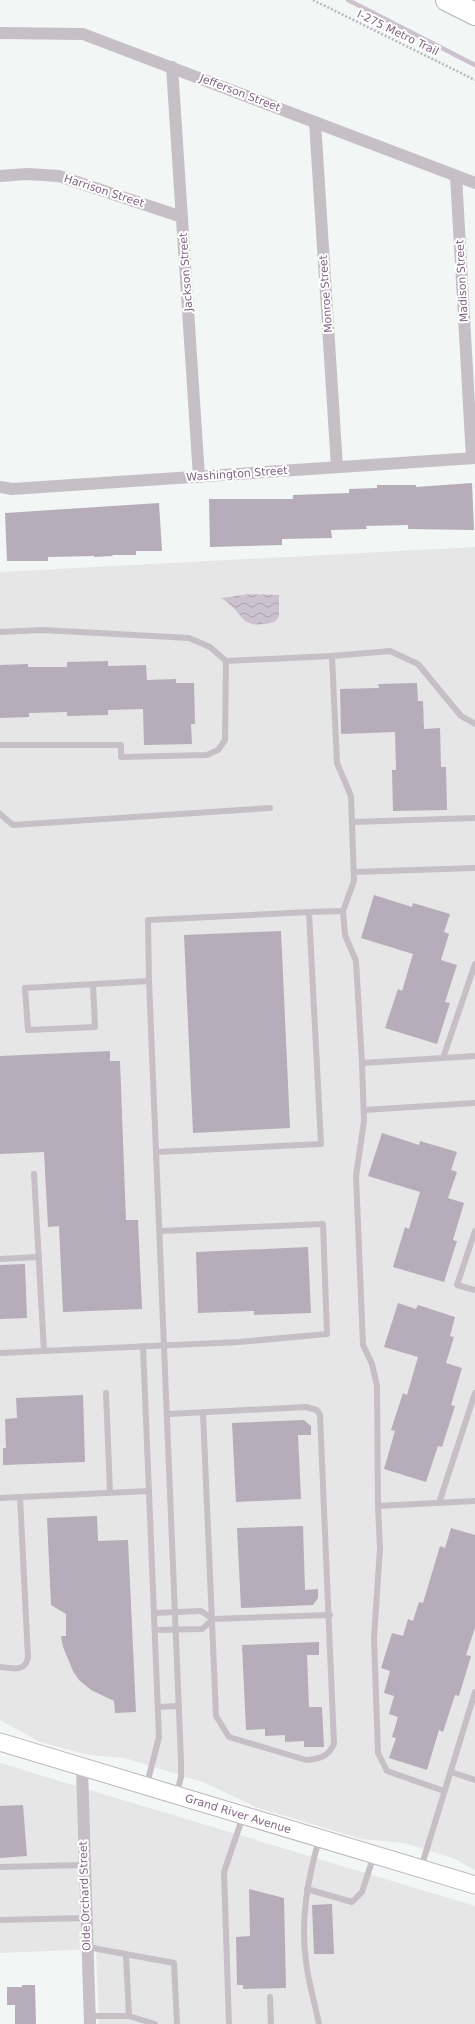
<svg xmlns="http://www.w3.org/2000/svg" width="475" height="2024" viewBox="0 0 475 2024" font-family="'DejaVu Sans',sans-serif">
	<defs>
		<pattern id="water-waves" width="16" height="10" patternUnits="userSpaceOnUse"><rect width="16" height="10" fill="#ccc2cf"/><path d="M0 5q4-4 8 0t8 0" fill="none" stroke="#aba1ad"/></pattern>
	</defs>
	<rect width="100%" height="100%" fill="#f2f6f4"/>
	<g fill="#e6e6e7">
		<polygon points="475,547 475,1870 453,1858 404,1843 362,1839 258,1808 205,1783 125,1758 89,1755 54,1746 38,1741 0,1720 0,572"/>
		<polygon points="0,1763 475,1906 475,2024 99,2024 96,1949 0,1953"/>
	</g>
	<path fill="url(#water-waves)" d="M250,594L279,595V616L275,622C237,631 247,614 221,598Z"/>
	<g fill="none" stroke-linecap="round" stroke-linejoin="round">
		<polyline stroke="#ccc2cf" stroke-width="4.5" points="348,0 475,65"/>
	</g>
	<g fill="#b7acb9">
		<polygon points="472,483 474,530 408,529 408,525 366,526 367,529 331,530 332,538 282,539 282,545 210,547 209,499 293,499 293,495 349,493 349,489 377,488 377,485 416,485 416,487"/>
		<polygon points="159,503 162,551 136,551 136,555 112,555 113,556 94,557 94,556 48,557 48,561 7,561 5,513"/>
		<polygon points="108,661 108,666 146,665 147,680 176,679 176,683 194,683 195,724 191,724 192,744 144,745 143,709 108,710 108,715 67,716 67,712 29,713 29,717 0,718 0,665 28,664 28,667 67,667 67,662"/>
		<polygon points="417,683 418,701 423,701 424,729 440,728 441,767 446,767 447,810 393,811 392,770 396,770 395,732 341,734 340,689 379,688 378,684"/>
		<polygon points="374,895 412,907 413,903 450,914 444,932 449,934 441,960 457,965 445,1002 450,1003 437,1044 385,1028 398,989 402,991 413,954 361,938"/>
		<polygon points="281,931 290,1128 193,1133 184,935"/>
		<polygon points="110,1051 110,1061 120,1061 126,1220 138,1220 142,1309 63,1312 59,1226 48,1227 44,1152 0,1154 0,1056"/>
		<polygon points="382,1133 419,1145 420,1141 457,1152 451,1170 457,1172 448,1198 464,1203 453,1240 457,1241 444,1282 393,1267 405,1227 409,1229 420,1192 368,1176"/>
		<polygon points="308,1247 311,1313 254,1315 254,1311 198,1313 196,1252"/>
		<polygon points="25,1264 27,1318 0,1319 0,1265"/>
		<polygon points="398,1303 416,1309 418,1305 455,1317 450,1336 454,1337 446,1363 462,1368 451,1405 455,1406 442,1447 438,1446 426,1482 384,1469 395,1431 391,1430 403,1393 407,1395 418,1357 384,1347"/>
		<polygon points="83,1395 85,1462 3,1465 3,1448 6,1448 5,1419 17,1418 16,1398"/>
		<polygon points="304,1420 311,1426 311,1435 298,1435 301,1499 236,1502 232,1423"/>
		<polygon points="97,1516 98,1541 128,1540 136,1712 115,1713 114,1701 91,1690 79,1680 73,1671 63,1647 61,1636 66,1636 66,1614 51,1605 47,1518"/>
		<polygon points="303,1526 305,1590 318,1589 318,1598 313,1605 241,1608 237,1528"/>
		<polygon points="451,1528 475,1535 475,1628 466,1655 471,1656 459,1696 455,1695 443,1732 439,1730 427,1770 389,1758 396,1738 392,1737 398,1717 389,1714 394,1696 384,1693 390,1671 381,1668 392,1633 403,1636 408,1619 413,1621 419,1602 423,1603 440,1546 445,1548"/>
		<polygon points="319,1642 319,1655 307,1655 309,1707 322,1707 324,1747 304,1747 304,1741 285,1742 285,1735 265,1736 265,1729 246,1730 242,1645"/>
		<polygon points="23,1805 27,1856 0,1858 0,1806"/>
		<polygon points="249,1889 284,1898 286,1988 243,1989 243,1985 237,1985 236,1937 250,1936"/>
		<polygon points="332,1904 334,1954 314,1954 312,1905"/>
		<polygon points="22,1985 35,1985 36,2024 15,2024 15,2005 7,2005 7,1987 22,1987"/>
	</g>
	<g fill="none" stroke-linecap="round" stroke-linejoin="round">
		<defs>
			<polyline id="secondary" points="0,1742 475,1885"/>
			<polyline id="highway" points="447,0 475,14"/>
		</defs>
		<use href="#secondary" stroke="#bcb4bd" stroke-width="19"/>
		<use href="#highway" stroke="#b8b2b9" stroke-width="24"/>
		<polyline stroke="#bcb7bd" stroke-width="2.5" stroke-dasharray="2 2" stroke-linecap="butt" points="313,0 475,80"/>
		<g stroke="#c6bfc6" stroke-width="6">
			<polyline points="0,632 43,630 189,638 210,647 226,661 332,656"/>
			<polyline points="475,724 461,716 418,664 390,651 332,656 337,763 351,796 354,881 343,911 345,935 356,961 362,1063 364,1121 356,1176 363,1345 372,1364 377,1386 378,1506 475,1501"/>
			<polyline points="0,745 121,745 121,757 207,755 218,750 225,740 226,661"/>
			<polyline points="0,814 13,825 270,808"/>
			<polyline points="352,822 475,818"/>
			<polyline points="354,872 475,868"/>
			<polyline points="309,912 343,911"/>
			<polyline points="93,985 95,1027 28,1030 25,988 149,981"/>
			<polyline points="443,1058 475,964"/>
			<polyline points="362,1063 475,1056"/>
			<polyline points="364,1110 475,1103"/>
			<polyline points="157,1152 321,1144 309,912 148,920 149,981 181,1761 181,1777 177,1793"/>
			<polyline points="34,1174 44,1351"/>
			<polyline points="475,1231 457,1285 475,1290"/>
			<polyline points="0,1259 39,1257"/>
			<polyline points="143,1346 159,1737 147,1784"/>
			<polyline points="0,1353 239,1342 327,1334 323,1224 160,1231"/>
			<polyline points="106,1393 110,1492"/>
			<path d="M168,1414L306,1407L317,1410L320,1415L334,1744C328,1757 319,1759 306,1760L229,1737L216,1716L203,1412"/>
			<polyline points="0,1498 149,1491"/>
			<polyline points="439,1503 475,1393"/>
			<polyline points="378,1506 380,1548 374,1638 378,1753 387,1771 444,1791"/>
			<polyline points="154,1613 201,1611 213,1619 330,1615"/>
			<polyline points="155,1630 202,1629 213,1619"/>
			<path d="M0,1667C11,1668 26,1673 28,1657L20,1497"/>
			<polyline points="158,1707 179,1706"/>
			<polyline points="451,1772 475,1780"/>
			<path d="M319,1839C308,1879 300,1919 306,1961C308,1982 315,2003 319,2024"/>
			<polyline points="0,1867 84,1865"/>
			<polyline points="421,1868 475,1692"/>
			<polyline points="307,1889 352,1902 362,1892 374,1855"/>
			<polyline points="0,1920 86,1918"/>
			<polyline points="87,1947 174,1963 177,2024"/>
			<polyline points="126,1955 129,2016"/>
			<polyline points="270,1997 271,2024"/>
			<polyline points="90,2016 129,2016 155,2024"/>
			<polyline points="229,2024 224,1872 243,1816"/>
		</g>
		<g stroke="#c6bfc6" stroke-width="12">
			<polyline points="0,33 83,34 475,183"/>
			<polyline points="172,67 199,477"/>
			<polyline points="315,122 337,467"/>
			<polyline points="0,176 27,174 59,176 182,217"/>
			<polyline points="456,176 472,458"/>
			<polyline points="0,487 12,489 475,458"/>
			<polyline points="82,1768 90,2024"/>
		</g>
		<use href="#secondary" stroke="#fff" stroke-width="17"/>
		<use href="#highway" stroke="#fff" stroke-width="22"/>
	</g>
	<g text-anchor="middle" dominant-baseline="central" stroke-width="4" stroke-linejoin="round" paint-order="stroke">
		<g font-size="11" fill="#806683" stroke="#fff">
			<text transform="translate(398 33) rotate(26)">I-275 Metro Trail</text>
			<text transform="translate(240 93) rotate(21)">Jefferson Street</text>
			<text transform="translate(104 191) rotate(18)">Harrison Street</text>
			<text transform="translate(186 272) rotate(-94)">Jackson Street</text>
			<text transform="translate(462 281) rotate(-93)">Madison Street</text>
			<text transform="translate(326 294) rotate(-94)">Monroe Street</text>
			<text transform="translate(237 474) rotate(-4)">Washington Street</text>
			<text transform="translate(238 1814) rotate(17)">Grand River Avenue</text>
			<text transform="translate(85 1896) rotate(-92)">Olde Orchard Street</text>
		</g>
	</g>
</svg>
